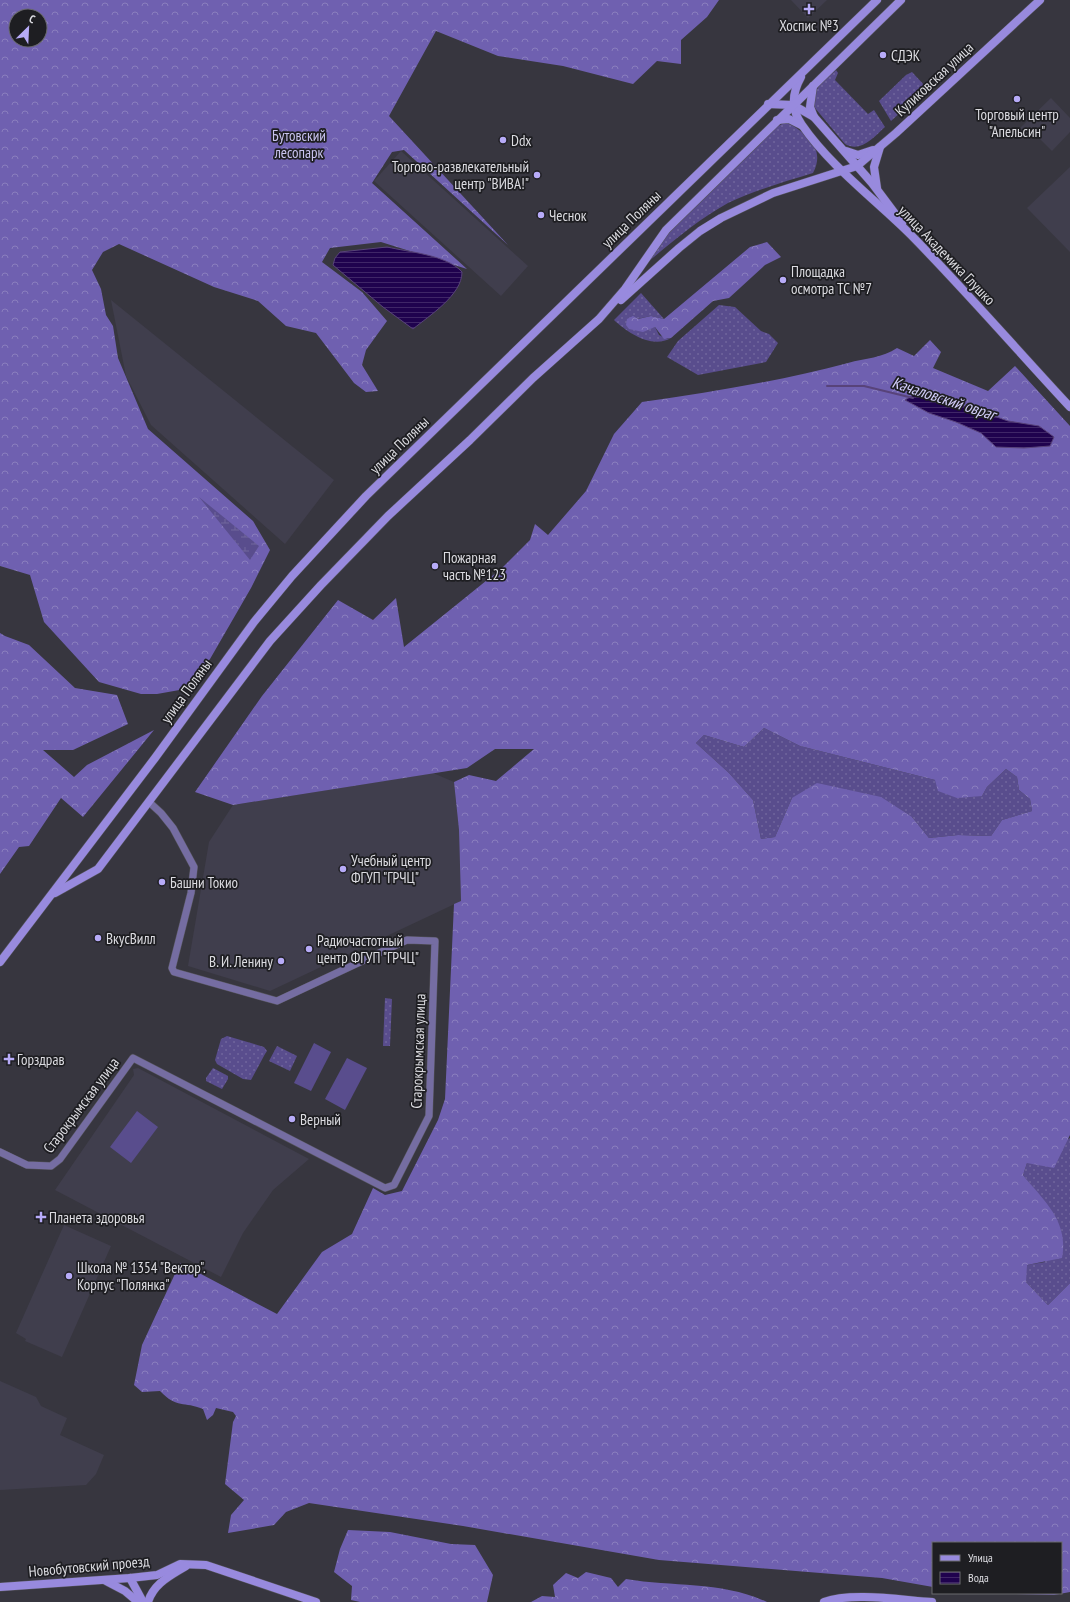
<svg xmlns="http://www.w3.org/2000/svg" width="1070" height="1602" viewBox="0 0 1070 1602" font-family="'PT Sans Narrow',sans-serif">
	<defs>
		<pattern id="grass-dots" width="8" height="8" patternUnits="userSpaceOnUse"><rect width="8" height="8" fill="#594d8d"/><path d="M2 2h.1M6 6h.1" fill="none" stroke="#70669d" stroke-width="1.8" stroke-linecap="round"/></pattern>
		<pattern id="forest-crowns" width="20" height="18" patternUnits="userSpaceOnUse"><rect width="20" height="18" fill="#6f60b0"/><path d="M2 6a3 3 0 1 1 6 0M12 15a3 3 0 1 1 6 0" fill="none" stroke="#8a7ebe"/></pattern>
		<pattern id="wetland-marsh" width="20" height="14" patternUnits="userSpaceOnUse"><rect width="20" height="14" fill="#594d8d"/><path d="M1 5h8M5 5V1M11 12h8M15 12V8" fill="none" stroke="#70669d"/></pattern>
		<pattern id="water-rules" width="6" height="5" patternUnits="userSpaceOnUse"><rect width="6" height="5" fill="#1f024e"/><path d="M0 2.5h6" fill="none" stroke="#3f2667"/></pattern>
	</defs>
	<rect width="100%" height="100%" fill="#37363f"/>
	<g fill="#403e4d">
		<polygon points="791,0 827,0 808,18"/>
		<polygon points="1051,98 1070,118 1070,132 1052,151 1034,133 1028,131 1025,133 1020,128"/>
		<polygon points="401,151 528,266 501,296 374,181"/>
		<polygon points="1070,167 1070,252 1027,208"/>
		<polygon points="111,300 334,480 285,544 151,425 126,376"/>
		<polygon points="433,773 454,782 459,830 461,901 270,991 188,966 209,842 233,805"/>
		<polygon points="138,1068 309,1159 273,1190 243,1233 221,1277 55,1190 134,1075 133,1069"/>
		<polygon points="64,1225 111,1246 62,1357 25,1341 26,1339 16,1333"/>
		<polygon points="0,1381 36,1397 41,1406 67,1418 60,1435 104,1455 96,1474 86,1485 0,1490"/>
	</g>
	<g fill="url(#grass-dots)">
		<path d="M836,70L838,73L835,80L868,114L874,110L885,127C874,137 861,153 845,144L815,108C808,92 825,80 836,70Z"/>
		<polygon points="912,72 925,86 925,90 891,121 879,101 906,75"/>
		<path d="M786,122C807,133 826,149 813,173C784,182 755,190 728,203C699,219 673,241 648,262L663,238L776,127Z"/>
		<path d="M641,293L664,319L651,316L637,319L633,316L649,328L655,327L659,335L667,339L671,338C652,349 628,333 614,320Z"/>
		<polygon points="719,305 735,307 761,331 769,334 778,343 766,362 698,375 667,357 678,341"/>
		<polygon points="764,728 800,746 935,780 982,796 987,787 1006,769 1017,777 1019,790 1030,799 1032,811 1002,820 991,836 958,835 929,838 912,817 792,798 775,837 761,839 753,800 729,773 696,743 704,735 744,747"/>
		<polygon points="385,998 392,999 390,1046 383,1046"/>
		<polygon points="227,1036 264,1047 267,1051 265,1054 251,1080 243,1079 217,1064 215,1060 221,1039"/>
		<polygon points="277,1046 297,1056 290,1071 269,1061"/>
		<polygon points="213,1068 228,1076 228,1079 222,1089 206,1081 206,1078"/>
		<polygon points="1070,1135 1070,1283 1048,1305 1026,1282 1026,1265 1045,1262 1038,1194 1023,1175 1027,1163 1070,1138"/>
	</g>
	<g fill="url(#forest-crowns)" fill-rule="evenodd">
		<path d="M0,0H719L707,17L681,40V64L657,61L633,84L563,66L498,56L436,31L389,116L508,245L404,150L392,152L372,183L467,269L381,242L330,248L322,262L362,292L387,321L366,350L362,365L378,391L366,392L354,383L316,333L286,326L258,301L214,287L119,244L103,252L92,270L101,289L106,315L113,326L118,358L148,429L253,521L270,550L251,588L210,659L185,689L157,694H141L99,682L44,622L30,575L0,566ZM16,16H40V40H16Z"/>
		<polygon points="767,242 781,257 765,265 729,298 713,301 671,338 664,339 655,327 643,332 629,329 626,325 627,319 633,316 638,319 651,316 664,319 750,247"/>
		<path d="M930,340L941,352L933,368L988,391L1015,366L1070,426V1135L1054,1168L1027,1163L1023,1175C1044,1201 1069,1221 1062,1258L1027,1265L1026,1282L1048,1305L1070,1283V1592L1054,1595L982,1593H1061V1543H933V1587L882,1578L659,1560L463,1526L309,1503L286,1512L274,1525L228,1533L231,1515L244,1500L225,1484L233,1422L236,1416L233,1412L216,1408L213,1415L207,1420L203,1409C184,1401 177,1409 160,1391L142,1392L134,1385L142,1345L180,1263L277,1314L322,1252L352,1234L373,1188L385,1195L402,1191L438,1120L445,1099L454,904L461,901L459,830L454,782L469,775L496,781L534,749H495L467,768L233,805L195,792L262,696L338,600L373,620L396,598L404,647L502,568L530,540L535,524L548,535L586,491L614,434L642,402C712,392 780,381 848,363C865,358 883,358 897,348L914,356ZM764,728L800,746L935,780L938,791L957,798L982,796L987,787L1006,769L1017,777L1019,790L1030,799L1032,811L1002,820L991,836L958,835L929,838L912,817L881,797L817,783L792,798L775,837L761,839L753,800L729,773L696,743L704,735L744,747Z"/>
		<polygon points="0,633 5,636 29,645 75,688 117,695 128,724 73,750 43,750 74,777 87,765 154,730 83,817 61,798 29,846 19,847 0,874"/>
		<polygon points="348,1530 390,1532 451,1544 475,1545 493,1575 487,1602 360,1602 351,1600 352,1586 334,1572 340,1549"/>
		<path d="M586,1572L611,1578L618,1587L626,1579C673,1587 722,1581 767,1602H531L542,1596L555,1597L553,1585L566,1573L578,1578Z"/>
	</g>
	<polygon fill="url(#wetland-marsh)" points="199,497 259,546 250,560"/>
	<g fill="#594d8d">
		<polygon points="314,1043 331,1052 311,1091 294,1083"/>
		<polygon points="347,1058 367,1068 345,1110 325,1099"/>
		<polygon points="137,1111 158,1127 131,1163 110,1147"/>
	</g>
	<g fill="url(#water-rules)" stroke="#58437a">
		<path d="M387,247C409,252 447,255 462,272C462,295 430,315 413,329L383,307L333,265L335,258L340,252Z"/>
		<polygon points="917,393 977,410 1008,421 1039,426 1054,437 1050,446 1024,448 996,447 981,433 956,422 929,413 905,400"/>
	</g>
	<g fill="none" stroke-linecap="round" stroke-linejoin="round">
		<polyline stroke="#58437a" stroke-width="2" points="827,386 864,386 913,398"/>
		<defs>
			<polyline id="street" points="0,1152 27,1165 51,1166 60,1159 133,1058 385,1188 394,1185 429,1116 435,941 407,940 277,1001 174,972 172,968 191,893 194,867 173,828 161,813 149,802"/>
			<g id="secondary">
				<path d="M801,77C792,93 791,110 802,125C830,166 877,201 911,235C966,291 1017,350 1070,407"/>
				<polyline points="813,86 810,107 814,117 872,183 902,223"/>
				<polyline points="768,104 793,105 814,117"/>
				<polyline points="777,120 789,119 801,125"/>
				<polyline points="846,151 858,155 873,150"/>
				<polyline points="877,188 874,167 880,147"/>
				<polyline points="621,300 679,248 700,231 721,218 773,193 857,166 896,133 1040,0"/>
				<polyline points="55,893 98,869 270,641 321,585 388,516 470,440 533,378 599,319 625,289 666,230 901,0"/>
				<polyline points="0,962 155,758 254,622 292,576 366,496 877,0"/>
				<polyline points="130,1578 143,1602"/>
				<polyline points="106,1581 125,1591 138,1602"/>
				<polyline points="0,1587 130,1578 157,1575 180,1564 206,1565 316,1602"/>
				<path d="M148,1602C154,1583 170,1576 186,1566"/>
				<path d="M824,1602C851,1592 901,1600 932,1602"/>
			</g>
		</defs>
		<use href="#street" stroke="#55545c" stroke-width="8"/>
		<use href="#secondary" stroke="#55545c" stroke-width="9"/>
		<use href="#street" stroke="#756da2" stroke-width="7"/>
		<use href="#secondary" stroke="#988ade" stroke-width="8"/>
	</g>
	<g fill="#b7abf8" stroke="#1e1e22" stroke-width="1.5">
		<path d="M807 3h4v4h4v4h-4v4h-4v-4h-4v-4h4z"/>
		<circle cx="883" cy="55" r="4"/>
		<circle cx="1017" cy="99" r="4"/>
		<circle cx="503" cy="140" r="4"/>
		<circle cx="537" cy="175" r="4"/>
		<circle cx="541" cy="215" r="4"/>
		<circle cx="783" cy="280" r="4"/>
		<circle cx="435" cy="566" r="4"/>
		<circle cx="343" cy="869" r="4"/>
		<circle cx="162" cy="882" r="4"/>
		<circle cx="98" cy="938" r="4"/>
		<circle cx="309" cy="949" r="4"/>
		<circle cx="281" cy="961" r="4"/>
		<path d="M7 1053h4v4h4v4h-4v4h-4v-4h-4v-4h4z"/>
		<circle cx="292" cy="1119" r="4"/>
		<path d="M39 1211h4v4h4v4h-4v4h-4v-4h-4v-4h4z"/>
		<circle cx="69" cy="1276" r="4"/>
	</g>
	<g text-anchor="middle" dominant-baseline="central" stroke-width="3.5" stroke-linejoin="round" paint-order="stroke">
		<g font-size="15" fill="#dcdce1" stroke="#1e1e22" text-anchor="start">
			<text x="809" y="25" text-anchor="middle">Хоспис №3</text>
			<text x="891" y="55">СДЭК</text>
			<text x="1017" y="114" text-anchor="middle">Торговый центр<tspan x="1017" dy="17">"Апельсин"</tspan></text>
			<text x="511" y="140">Ddx</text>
			<text x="529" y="166" text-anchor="end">Торгово-развлекательный<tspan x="529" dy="17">центр "ВИВА!"</tspan></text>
			<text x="549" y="215">Чеснок</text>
			<text x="791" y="271">Площадка<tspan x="791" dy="17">осмотра ТС №7</tspan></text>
			<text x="443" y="557">Пожарная<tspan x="443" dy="17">часть №123</tspan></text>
			<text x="351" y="860">Учебный центр<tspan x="351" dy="17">ФГУП "ГРЧЦ"</tspan></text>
			<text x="170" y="882">Башни Токио</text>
			<text x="106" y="938">ВкусВилл</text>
			<text x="317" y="940">Радиочастотный<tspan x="317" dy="17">центр ФГУП "ГРЧЦ"</tspan></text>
			<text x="273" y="961" text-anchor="end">В. И. Ленину</text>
			<text x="17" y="1059">Горздрав</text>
			<text x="300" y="1119">Верный</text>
			<text x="49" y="1217">Планета здоровья</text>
			<text x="77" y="1267">Школа № 1354 "Вектор".<tspan x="77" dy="17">Корпус "Полянка"</tspan></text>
		</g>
		<g font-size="15" fill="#dcdce1" stroke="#1e1e22">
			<text transform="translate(934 79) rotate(-43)">Куликовская улица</text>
			<text transform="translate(631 219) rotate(-44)">улица Поляны</text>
			<text transform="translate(947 255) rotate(46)">улица Академика Глушко</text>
			<text transform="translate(399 445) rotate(-44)">улица Поляны</text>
			<text transform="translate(186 691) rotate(-54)">улица Поляны</text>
			<text transform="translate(418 1051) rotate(-88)">Старокрымская улица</text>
			<text transform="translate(81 1105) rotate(-53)">Старокрымская улица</text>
			<text transform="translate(89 1566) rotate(-5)">Новобутовский проезд</text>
		</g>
		<g font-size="15" fill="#cac4f0" stroke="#1e1e22">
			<text x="299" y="135">Бутовский<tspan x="299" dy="17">лесопарк</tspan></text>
		</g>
		<g font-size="16" font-style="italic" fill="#d3cefa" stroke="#1e1e22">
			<text transform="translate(944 398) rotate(18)">Качаловский овраг</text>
		</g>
	</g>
	<rect x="932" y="1542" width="130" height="52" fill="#1e1e22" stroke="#6a6a6e"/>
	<rect x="940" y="1555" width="20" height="6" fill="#988ade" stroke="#6a6a6e"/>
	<text x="968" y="1562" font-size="12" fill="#dcdce1">Улица</text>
	<rect x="940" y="1572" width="20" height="12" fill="url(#water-rules)" stroke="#6a6a6e"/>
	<text x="968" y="1582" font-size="12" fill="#dcdce1">Вода</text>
	<g transform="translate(28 28) rotate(24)"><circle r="19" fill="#1e1e22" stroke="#6a6a6e"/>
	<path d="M0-3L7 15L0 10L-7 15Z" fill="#b7abf8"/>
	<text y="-6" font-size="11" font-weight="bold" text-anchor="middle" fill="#dcdce1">С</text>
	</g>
</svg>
